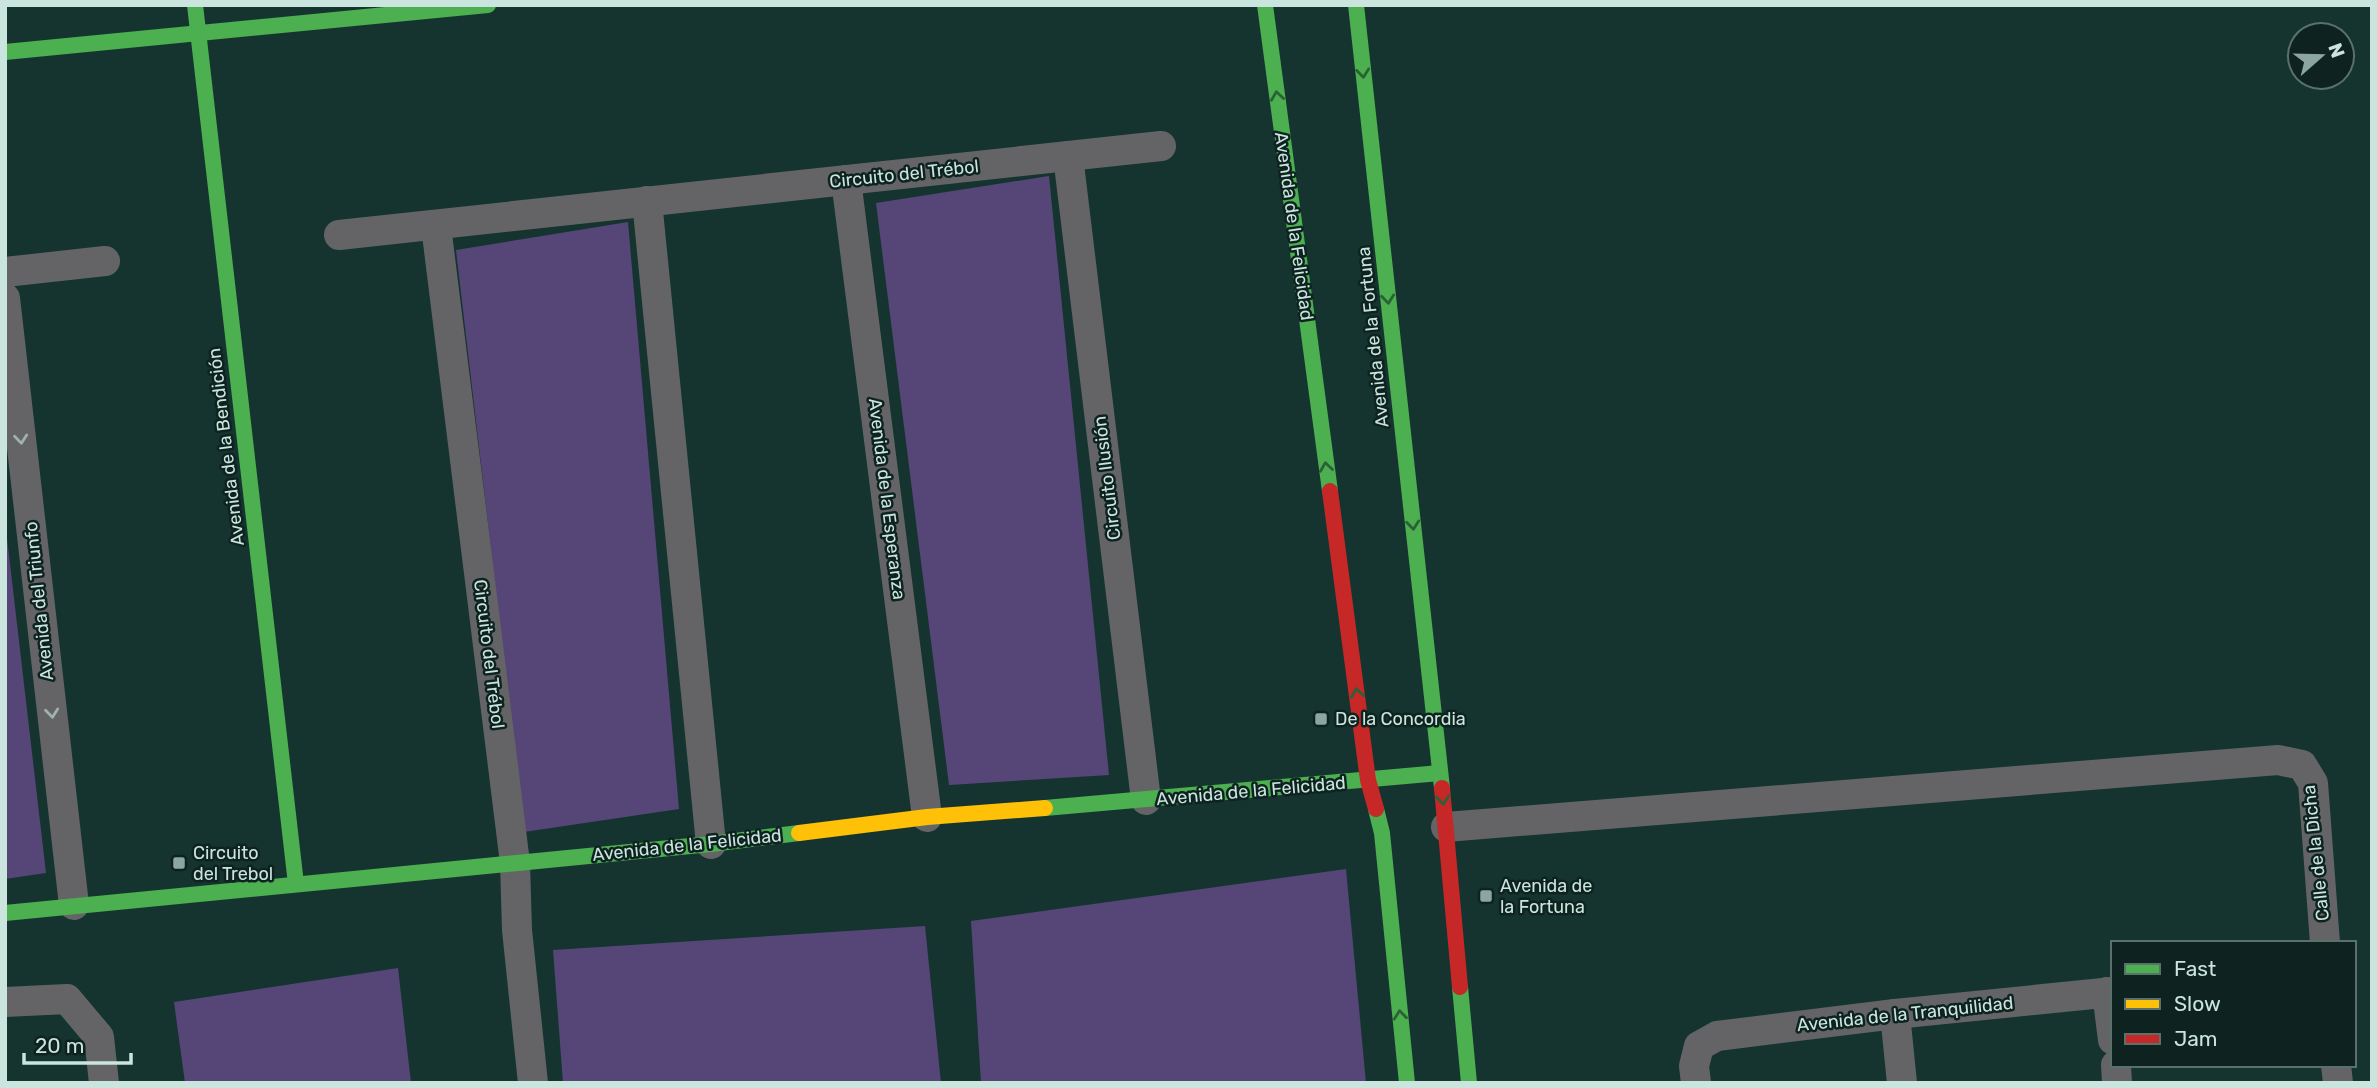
<svg xmlns="http://www.w3.org/2000/svg" width="2377" height="1088" viewBox="0 0 2377 1088" font-family="Rubik,sans-serif">
	<rect width="100%" height="100%" fill="#153430"/>
	<g fill="#554677">
		<polygon points="1049,176 1109,775 949,785 876,203"/>
		<polygon points="628,222 679,809 524,832 456,250"/>
		<polygon points="5,521 46,873 5,879"/>
		<polygon points="1346,869 1366,1083 981,1083 971,921"/>
		<polygon points="925,926 941,1083 563,1083 553,950"/>
		<polygon points="398,968 411,1083 185,1083 174,1002"/>
	</g>
	<g fill="none" stroke-linecap="round" stroke-linejoin="round">
		<g stroke="#646466" stroke-width="30">
			<polyline points="1068,156 1146,800"/>
			<polyline points="846,180 927,817"/>
			<polyline points="647,201 711,844"/>
			<polyline points="436,226 515,863 517,930 533,1083"/>
			<polyline points="339,235 1161,146"/>
			<polyline points="5,272 105,261"/>
			<polyline points="5,298 74,905"/>
			<polyline points="1446,827 2278,760 2302,765 2313,783 2325,943"/>
			<polyline points="2107,992 2113,1040"/>
			<polyline points="5,1002 67,999 99,1037 104,1083"/>
			<polyline points="1895,1014 1902,1083"/>
			<polyline points="2116,1065 2117,1083"/>
			<polyline points="2336,1065 2338,1083"/>
			<polyline points="1696,1083 1694,1066 1699,1046 1717,1036 1895,1014 2113,992"/>
		</g>
		<g stroke="#4caf50" stroke-width="16">
			<polyline points="195,5 296,884"/>
			<polyline points="1265,5 1330,491"/>
			<polyline points="1356,5 1442,788"/>
			<polyline points="5,52 488,5"/>
			<polyline points="1045,808 1440,773"/>
			<polyline points="1376,809 1382,833 1407,1083"/>
			<polyline points="5,913 711,844 799,833"/>
			<polyline points="1460,987 1469,1083"/>
		</g>
		<polyline stroke="#ffc107" stroke-width="16" points="799,833 927,817 1045,808"/>
		<g stroke="#c62828" stroke-width="16">
			<polyline points="1330,491 1368,780 1376,809"/>
			<polyline points="1442,788 1460,987"/>
		</g>
	</g>
	<defs><path id="oneway-chevron" d="M-2-3.5L2.5 0L-2 3.5" fill="none" stroke-width="1.6" stroke-linecap="round" stroke-linejoin="round" transform="scale(1.75)"/></defs>
	<g stroke="#2a6235">
		<use href="#oneway-chevron" transform="translate(1363 73) rotate(84)"/>
		<use href="#oneway-chevron" transform="translate(1277 96) rotate(-98)"/>
		<use href="#oneway-chevron" transform="translate(1388 299) rotate(84)"/>
		<use href="#oneway-chevron" transform="translate(1326 467) rotate(-98)"/>
		<use href="#oneway-chevron" transform="translate(1413 525) rotate(84)"/>
		<use href="#oneway-chevron" transform="translate(1357 693) rotate(-98)"/>
		<use href="#oneway-chevron" transform="translate(1443 800) rotate(84)"/>
		<use href="#oneway-chevron" transform="translate(1400 1015) rotate(-96)"/>
	</g>
	<g stroke="#a1b1ae">
		<use href="#oneway-chevron" transform="translate(21 439) rotate(84)"/>
		<use href="#oneway-chevron" transform="translate(52 713) rotate(84)"/>
	</g>
	<g fill="#8ba6a1" stroke="#0e231f" stroke-width="2.5">
		<rect x="1314" y="712" width="14" height="14" rx="3.5"/>
		<rect x="172" y="856" width="14" height="14" rx="3.5"/>
		<rect x="1479" y="889" width="14" height="14" rx="3.5"/>
	</g>
	<g text-anchor="middle" dominant-baseline="central" stroke-width="5" stroke-linejoin="round" paint-order="stroke">
		<g font-size="18" fill="#cae4de" stroke="#0e231f">
			<text transform="translate(904 174) rotate(-6)">Circuito del Trébol</text>
			<text transform="translate(1294 226) rotate(82)">Avenida de la Felicidad</text>
			<text transform="translate(1373 337) rotate(-96)">Avenida de la Fortuna</text>
			<text transform="translate(226 447) rotate(-97)">Avenida de la Bendición</text>
			<text transform="translate(1107 478) rotate(-97)">Circuito Ilusión</text>
			<text transform="translate(887 499) rotate(83)">Avenida de la Esperanza</text>
			<text transform="translate(39 601) rotate(-96)">Avenida del Triunfo</text>
			<text transform="translate(489 654) rotate(83)">Circuito del Trébol</text>
			<text transform="translate(1251 791) rotate(-5)">Avenida de la Felicidad</text>
			<text transform="translate(687 845) rotate(-6)">Avenida de la Felicidad</text>
			<text transform="translate(2316 853) rotate(-96)">Calle de la Dicha</text>
			<text transform="translate(1905 1014) rotate(-6)">Avenida de la Tranquilidad</text>
		</g>
		<g font-size="18" fill="#cae4de" stroke="#0e231f" text-anchor="start">
			<text x="1335" y="719">De la Concordia</text>
			<text x="193" y="853">Circuito<tspan x="193" dy="21">del Trebol</tspan></text>
			<text x="1500" y="886">Avenida de<tspan x="1500" dy="21">la Fortuna</tspan></text>
		</g>
	</g>
	<rect width="2377" height="1088" fill="none" stroke="#cae4de" stroke-width="14"/>
	<rect x="2111" y="941" width="245" height="126" fill="#0e231f" stroke="#59706b" stroke-width="2"/>
	<rect x="2125" y="964" width="35" height="10" fill="#4caf50" stroke="#59706b" stroke-width="2"/>
	<text x="2174" y="976" font-size="21" fill="#cae4de">Fast</text>
	<rect x="2125" y="999" width="35" height="10" fill="#ffc107" stroke="#59706b" stroke-width="2"/>
	<text x="2174" y="1011" font-size="21" fill="#cae4de">Slow</text>
	<rect x="2125" y="1034" width="35" height="10" fill="#c62828" stroke="#59706b" stroke-width="2"/>
	<text x="2174" y="1046" font-size="21" fill="#cae4de">Jam</text>
	<g transform="translate(2321 56) rotate(70)"><circle r="33" fill="#0e231f" stroke="#59706b" stroke-width="2"/>
	<path d="M0-5L12 26L0 18L-12 26Z" fill="#8ba6a1"/>
	<text y="-10" font-size="19" font-weight="bold" text-anchor="middle" fill="#cae4de">N</text>
	</g>
	<path d="M24 1053v10h107v-10" fill="none" stroke="#cae4de" stroke-width="3.5"/>
	<text x="35" y="1053" font-size="21" fill="#cae4de" stroke="#0e231f" stroke-width="5" paint-order="stroke">20 m</text>
</svg>
